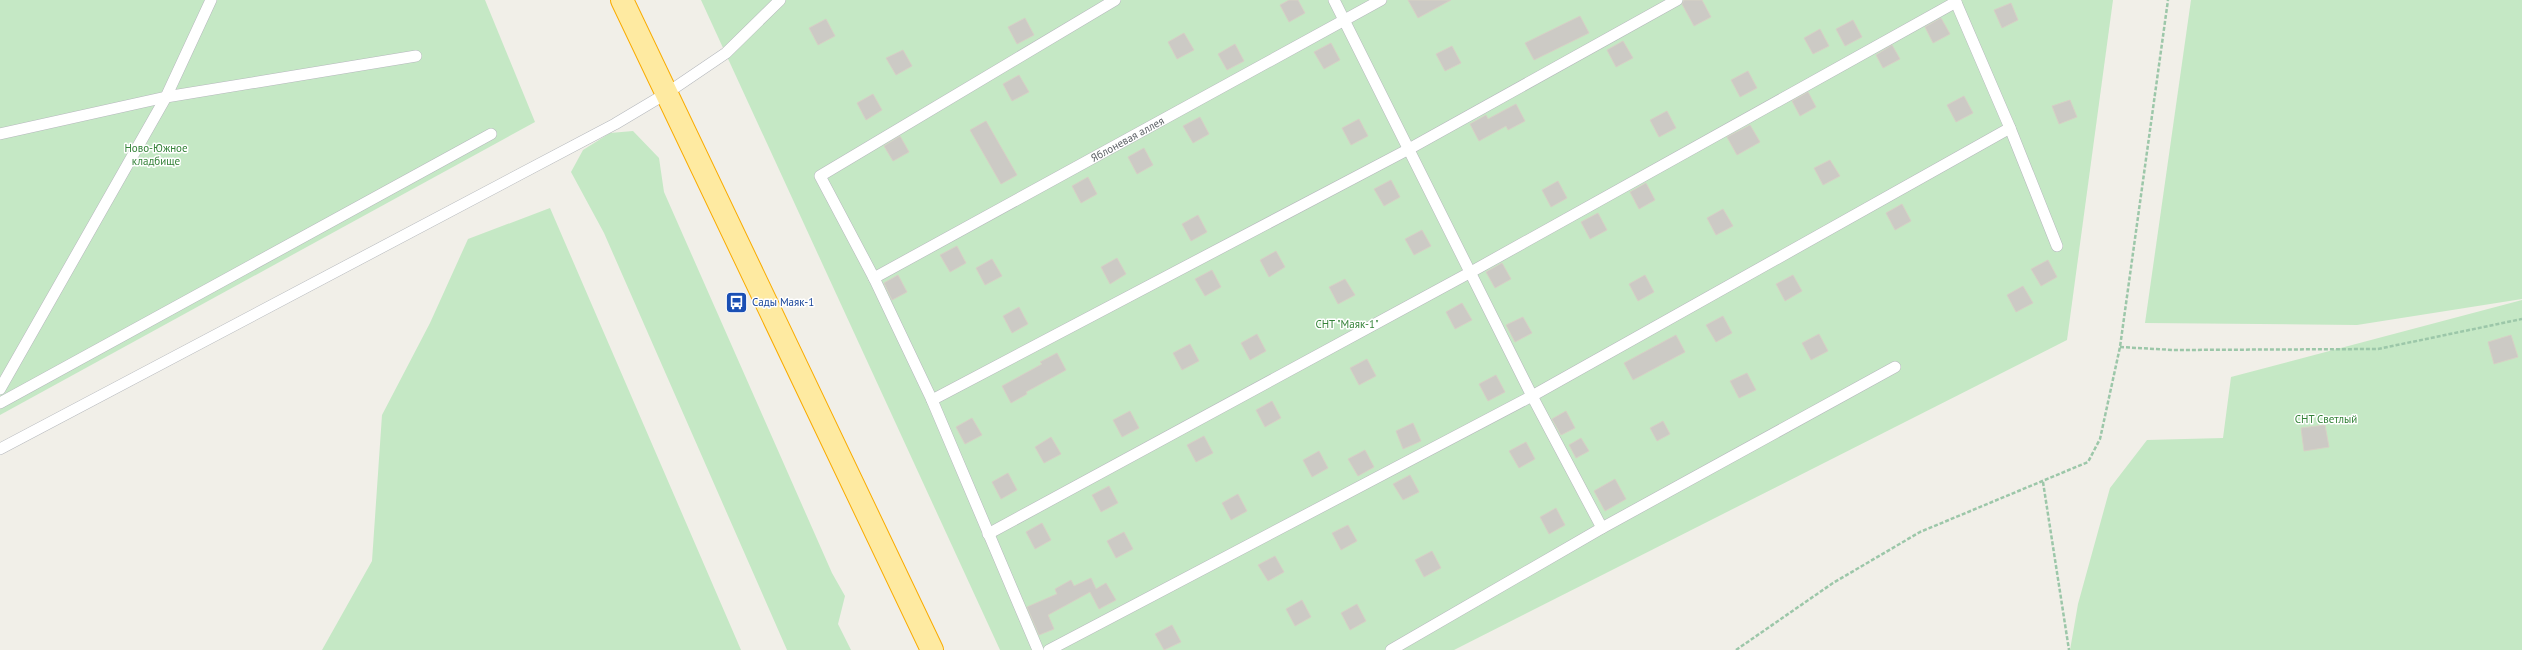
<svg xmlns="http://www.w3.org/2000/svg" width="2522" height="650" viewBox="0 0 2522 650" font-family="'PT Sans',sans-serif">
	<rect width="100%" height="100%" fill="#f1efe8"/>
	<g fill="#c5e8c5">
		<polygon points="0,0 485,0 535,122 0,415"/>
		<polygon points="701,0 2113,0 2067,340 1454,650 1000,650"/>
		<polygon points="2191,0 2522,0 2522,299 2357,325 2145,323"/>
		<polygon points="633,131 659,158 664,192 832,573 845,596 838,624 851,650 787,650 604,233 571,172 583,150 610,133"/>
		<polygon points="550,208 741,650 322,650 372,561 382,415 430,323 468,239"/>
		<polygon points="2522,300 2522,650 2070,650 2078,604 2110,488 2147,440 2223,438 2231,377"/>
	</g>
	<g fill="#cccac5" stroke="#d6d1c6">
		<polygon points="1289,0 1298,0 1305,13 1289,22 1280,5"/>
		<polygon points="1408,0 1451,0 1418,18"/>
		<polygon points="1684,0 1702,0 1711,17 1694,26 1682,4"/>
		<polygon points="2011,3 2018,20 2002,28 1994,10"/>
		<polygon points="1580,16 1589,33 1534,60 1525,43"/>
		<polygon points="1025,18 1034,35 1017,44 1008,27"/>
		<polygon points="1941,18 1950,34 1933,43 1925,27"/>
		<polygon points="826,19 835,36 818,45 809,28"/>
		<polygon points="1853,20 1862,37 1845,46 1836,29"/>
		<polygon points="1820,29 1829,46 1813,54 1804,38"/>
		<polygon points="1184,33 1194,50 1177,59 1168,42"/>
		<polygon points="1623,41 1633,58 1616,67 1607,50"/>
		<polygon points="1331,43 1340,60 1324,69 1314,52"/>
		<polygon points="1235,44 1244,61 1227,70 1218,54"/>
		<polygon points="1892,45 1900,59 1883,68 1876,55"/>
		<polygon points="1452,46 1461,63 1445,71 1436,54"/>
		<polygon points="903,50 912,66 896,75 886,58"/>
		<polygon points="1748,71 1757,88 1740,97 1731,80"/>
		<polygon points="1019,75 1029,92 1012,101 1003,84"/>
		<polygon points="1808,92 1816,107 1800,116 1792,101"/>
		<polygon points="873,94 882,110 866,120 857,103"/>
		<polygon points="1964,96 1973,113 1956,122 1947,105"/>
		<polygon points="2070,100 2077,117 2059,124 2052,106"/>
		<polygon points="1516,104 1525,121 1508,130 1506,126 1479,141 1470,124 1486,115 1488,119"/>
		<polygon points="1667,111 1676,128 1659,137 1650,120"/>
		<polygon points="1200,117 1209,134 1193,143 1183,126"/>
		<polygon points="1359,119 1368,136 1351,145 1342,128"/>
		<polygon points="986,121 1017,175 1001,184 970,130"/>
		<polygon points="1750,125 1760,142 1737,155 1727,137"/>
		<polygon points="900,136 909,152 893,161 884,146"/>
		<polygon points="1144,148 1153,165 1137,174 1128,157"/>
		<polygon points="1830,160 1840,176 1823,185 1814,168"/>
		<polygon points="1088,177 1097,194 1081,203 1072,186"/>
		<polygon points="1391,180 1400,197 1384,206 1374,189"/>
		<polygon points="1558,181 1567,198 1551,207 1542,190"/>
		<polygon points="1646,183 1655,200 1639,209 1630,192"/>
		<polygon points="1902,204 1911,221 1895,230 1886,213"/>
		<polygon points="1723,209 1733,226 1716,235 1707,218"/>
		<polygon points="1598,213 1607,230 1590,239 1581,222"/>
		<polygon points="1198,215 1207,232 1191,241 1182,224"/>
		<polygon points="1422,230 1431,246 1414,255 1405,239"/>
		<polygon points="957,246 966,263 950,272 940,255"/>
		<polygon points="1276,251 1285,267 1269,277 1260,260"/>
		<polygon points="1117,258 1126,274 1110,284 1101,267"/>
		<polygon points="992,259 1002,276 985,285 976,268"/>
		<polygon points="2048,260 2057,277 2041,286 2031,269"/>
		<polygon points="1502,263 1511,279 1495,288 1486,272"/>
		<polygon points="1212,270 1221,287 1205,296 1195,279"/>
		<polygon points="898,275 907,292 892,300 884,283"/>
		<polygon points="1645,275 1654,292 1638,301 1629,284"/>
		<polygon points="1793,275 1802,291 1785,301 1776,284"/>
		<polygon points="1345,279 1355,295 1338,304 1329,287"/>
		<polygon points="2023,286 2033,303 2016,312 2007,295"/>
		<polygon points="1462,303 1472,320 1455,329 1446,312"/>
		<polygon points="1019,307 1028,324 1012,333 1003,316"/>
		<polygon points="1723,316 1732,333 1716,342 1706,325"/>
		<polygon points="1523,317 1532,333 1515,342 1506,325"/>
		<polygon points="1257,334 1266,351 1250,360 1241,343"/>
		<polygon points="1819,334 1828,351 1811,360 1802,343"/>
		<polygon points="1676,335 1685,352 1633,380 1624,363"/>
		<polygon points="2511,335 2518,357 2494,364 2488,342"/>
		<polygon points="1190,344 1199,361 1182,370 1173,353"/>
		<polygon points="1057,353 1066,370 1026,392 1027,394 1011,403 1002,386 1042,364 1040,362"/>
		<polygon points="1367,359 1376,376 1359,385 1350,368"/>
		<polygon points="1747,373 1756,390 1739,398 1730,381"/>
		<polygon points="1496,375 1505,392 1488,401 1479,384"/>
		<polygon points="1272,401 1281,418 1265,427 1256,410"/>
		<polygon points="1130,411 1139,428 1122,437 1113,420"/>
		<polygon points="1566,411 1575,428 1561,435 1552,419"/>
		<polygon points="972,418 982,435 965,444 956,427"/>
		<polygon points="1663,421 1670,434 1657,441 1650,428"/>
		<polygon points="1413,423 1421,441 1403,449 1396,431"/>
		<polygon points="2325,425 2329,447 2304,451 2301,428"/>
		<polygon points="1204,436 1213,453 1196,462 1187,445"/>
		<polygon points="1051,437 1061,454 1044,463 1035,447"/>
		<polygon points="1581,438 1589,451 1576,458 1569,445"/>
		<polygon points="1526,442 1535,459 1519,468 1509,451"/>
		<polygon points="1365,450 1374,467 1358,476 1348,459"/>
		<polygon points="1319,451 1328,468 1312,477 1303,460"/>
		<polygon points="1008,473 1017,490 1001,499 992,482"/>
		<polygon points="1410,475 1419,492 1403,500 1393,484"/>
		<polygon points="1615,479 1626,499 1605,511 1594,491"/>
		<polygon points="1109,486 1118,503 1101,512 1092,495"/>
		<polygon points="1238,494 1247,511 1231,520 1222,503"/>
		<polygon points="1556,508 1565,525 1549,534 1540,517"/>
		<polygon points="1042,523 1051,540 1035,549 1026,532"/>
		<polygon points="1348,525 1357,541 1341,550 1332,533"/>
		<polygon points="1124,532 1133,549 1116,558 1107,541"/>
		<polygon points="1432,551 1441,568 1424,577 1415,560"/>
		<polygon points="1275,556 1284,572 1268,581 1258,565"/>
		<polygon points="1091,578 1096,589 1106,583 1116,600 1099,609 1090,592 1048,615 1054,629 1039,635 1027,607 1057,594 1055,589 1071,580 1074,586"/>
		<polygon points="1302,600 1311,617 1295,626 1286,609"/>
		<polygon points="1357,604 1366,621 1350,630 1341,613"/>
		<polygon points="1172,625 1181,642 1164,650 1155,634"/>
	</g>
	<g fill="none" stroke-linecap="round" stroke-linejoin="round">
		<defs>
			<g id="service">
				<polyline points="1334,0 1532,396 1602,528"/>
				<polyline points="1955,0 2010,128 2057,246"/>
				<polyline points="0,134 166,97 416,56"/>
				<path id="s1" d="M874,278L1381,0"/>
				<polyline points="0,389 166,97 211,0"/>
				<polyline points="932,400 1409,149 1677,0"/>
				<polyline points="0,403 491,134"/>
				<polyline points="0,449 615,124 667,93 726,53 780,0"/>
				<polyline points="988,534 1471,272 1956,2"/>
				<polyline points="1038,650 932,400 874,278 820,176 1115,0"/>
				<polyline points="1049,650 1532,396 2010,128"/>
				<polyline points="1391,650 1602,528 1895,367"/>
			</g>
			<polyline id="trunk" points="622,0 932,650"/>
		</defs>
		<use href="#service" stroke="#b5b8bc" stroke-width="12"/>
		<use href="#trunk" stroke="#f9ab00" stroke-width="24"/>
		<g stroke="#9cc7a9" stroke-width="2.5" stroke-dasharray="4 2" stroke-linecap="butt">
			<polyline points="2120,347 2173,350 2378,349 2522,319"/>
			<polyline points="2043,482 2069,650"/>
			<polyline points="1736,650 1833,583 1920,532 2088,462 2100,439 2120,347 2168,0"/>
		</g>
		<use href="#service" stroke="#fff" stroke-width="11"/>
		<use href="#trunk" stroke="#feeaa1" stroke-width="22"/>
	</g>
	<defs>
		<symbol id="bus-square" viewBox="-11 -11 22 22"><rect x="-9" y="-9" width="18" height="18" rx="4" fill="#1a4fb4" stroke="#fff"/><path d="M-5-6H5V4H4V6H2V4H-2V6H-4V4H-5ZM-3.5-4V0h7V-4ZM-3.5 1.2v1.5H-2V1.2ZM2 1.2v1.5H3.5V1.2Z" fill="#fff"/></symbol>
	</defs>
	<g fill-rule="evenodd">
		<use href="#bus-square" x="724" y="290" width="25" height="25"/>
	</g>
	<g text-anchor="middle" dominant-baseline="central" stroke-width="3" stroke-linejoin="round" paint-order="stroke">
		<g font-size="11" fill="#5f6368" stroke="#fff">
			<text stroke="none"><textPath href="#s1" startOffset="289">Яблоневая аллея</textPath></text>
		</g>
		<g font-size="11" fill="#348238" stroke="#fff">
			<text x="156" y="148">Ново-Южное<tspan x="156" dy="13">кладбище</tspan></text>
			<text x="1347" y="324">СНТ "Маяк-1"</text>
			<text x="2326" y="419">СНТ Светлый</text>
		</g>
		<g font-size="11" fill="#164399" stroke="#fff" text-anchor="start">
			<text x="752" y="302">Сады Маяк-1</text>
		</g>
	</g>
</svg>
